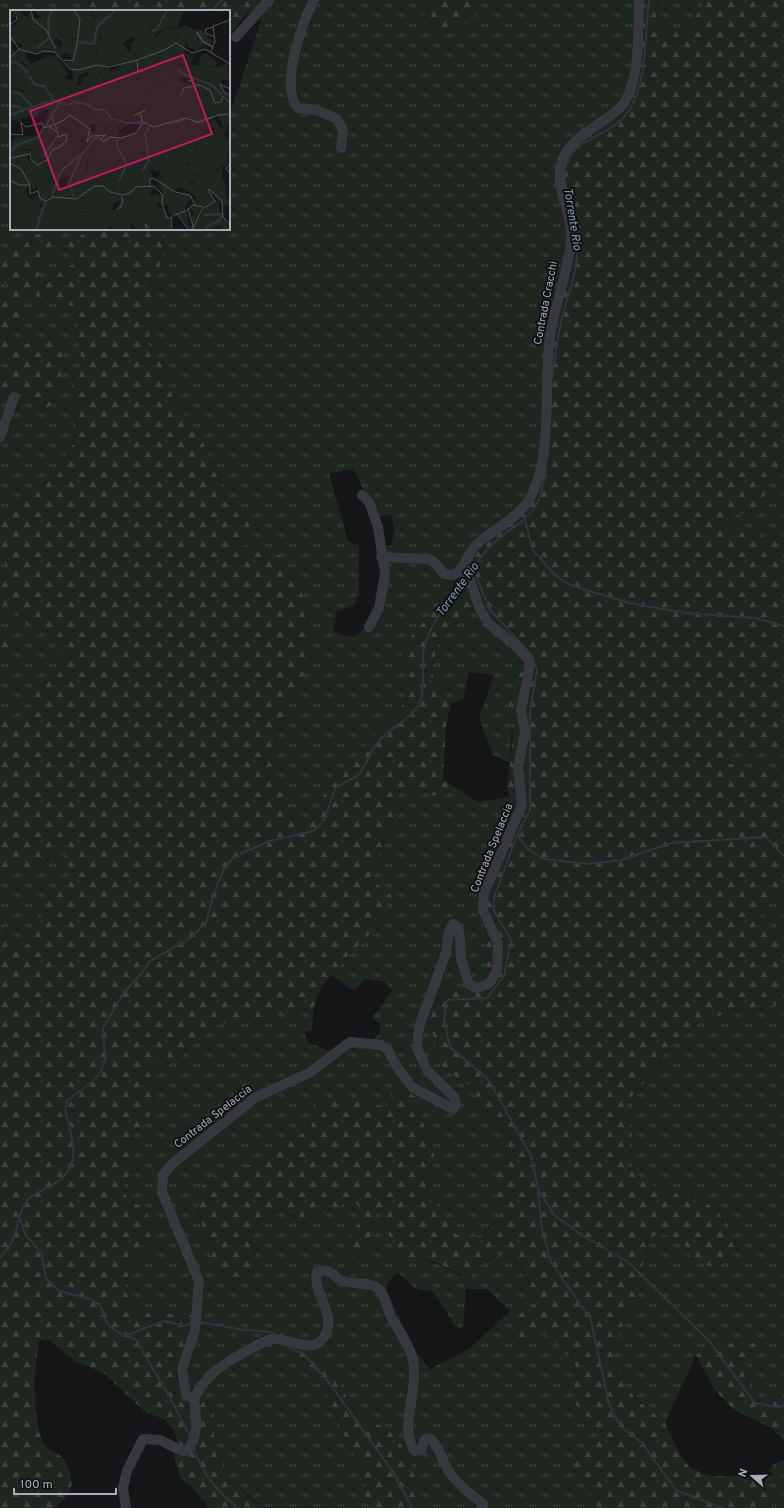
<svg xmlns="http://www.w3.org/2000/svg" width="784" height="1508" viewBox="0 0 784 1508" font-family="Overpass,sans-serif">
	<defs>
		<pattern id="grass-tufts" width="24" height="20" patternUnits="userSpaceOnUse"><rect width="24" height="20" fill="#1e261f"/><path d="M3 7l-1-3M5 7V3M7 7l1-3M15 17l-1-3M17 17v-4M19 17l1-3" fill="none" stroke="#3c433d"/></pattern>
		<pattern id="forest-firs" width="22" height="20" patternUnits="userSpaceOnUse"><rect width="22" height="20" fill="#1e261f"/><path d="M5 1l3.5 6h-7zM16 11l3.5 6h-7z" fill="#3c433d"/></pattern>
	</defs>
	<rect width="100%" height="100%" fill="#161618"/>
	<g fill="url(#grass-tufts)" fill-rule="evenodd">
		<polygon points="0,0 90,0 85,11 11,11 11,229 91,229 73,240 51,235 31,234 27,241 0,250"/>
		<path d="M259,0H431L423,19L478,8L485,0H632L644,29L636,70L625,108L610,124L594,131L571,239L540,484L458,577L445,598L404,644L402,656L406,666L410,688L406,699L399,711L359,752L334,784L324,794L317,813L309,826L297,827L292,819L290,806L274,789L267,775L276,752L275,738L281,720L294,693L311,662L308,622L310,619L296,578L268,551L239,543L238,537L249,527L248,513L227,499L200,435L190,424L173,397L165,368L147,343L156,313L151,279L158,274L164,247L161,237L164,229H229V112L232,108L261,21L247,12ZM354,469L375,516L391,515L394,528L392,545L382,548L379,602L372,621L355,637L343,636L333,630L337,611L353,606L359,595V546L348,541L329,473Z"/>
		<polygon points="657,0 705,0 692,26 671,30 659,27 656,15"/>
		<polygon points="64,249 72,250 77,253 78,261 57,274 35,293 40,300 78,307 79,314 76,335 81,351 80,366 74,376 72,388 77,432 73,444 57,470 46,480 36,495 0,513 0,350 8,361 1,379 1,389 4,393 10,395 17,391 32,397 42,407 47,409 64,364 62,354 33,341 15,348 6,344 10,330 19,325 23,319 25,306 45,263"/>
		<polygon points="9,281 10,287 0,298 0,285"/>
		<path d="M784,460V544L753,533H743L727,526L731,516C740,514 749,512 757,506C765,499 773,471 784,460Z"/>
		<polygon points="0,559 7,564 0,583"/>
		<polygon points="0,604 7,606 15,612 19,618 44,632 63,656 62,664 33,691 26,713 13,720 0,719 0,664 2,655 10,645 7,635 0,626"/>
		<polygon points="470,608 521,656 507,709 512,721 510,763 493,755 479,718 494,675 469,672 463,699 451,704 431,672 437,646 464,610"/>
		<polygon points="784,740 784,776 758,771 751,766 738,766 728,763 725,755 732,749 750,750 780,747"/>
		<path d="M408,785L431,795L439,796L453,786L478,802L509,797L513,807L483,885L479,905L487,937L486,988L432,1018L436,1048L450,1073L464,1081L474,1090L485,1115L496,1124L505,1135L507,1144L506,1159L501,1167L497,1196L502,1209L499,1218L483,1233L472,1240L454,1233L429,1193L426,1183L434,1155L419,1109L372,1106L355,1100L315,1115L310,1130L294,1138L266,1158L246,1166L217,1174L197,1191C197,1219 210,1243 215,1270L238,1277L253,1278L256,1249L250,1238L261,1218L279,1210L295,1217L324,1212L349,1201L357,1204L364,1213L351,1239L347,1253L357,1257L372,1244C371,1232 369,1220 379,1211C389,1225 389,1243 398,1254C410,1270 418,1258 431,1262C441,1264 451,1271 460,1276L502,1253C524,1258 523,1283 537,1296L534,1304L524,1309L570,1357L576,1367L574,1381L588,1415L595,1424L597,1444L592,1451L581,1470L594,1508H417L413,1467L380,1425L368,1424L359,1419L326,1360L295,1361L319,1383L327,1394L348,1445L365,1473V1498L372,1508L263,1507L230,1480L219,1460L215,1445L212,1408L182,1398C176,1366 173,1365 193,1338L189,1314L145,1313L134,1307L124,1289C133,1263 133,1260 156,1245L143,1208L129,1202L123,1189L133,1166L131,1135C159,1115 153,1102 150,1070L162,1060L179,1057L203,1037L209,1026L314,1008L312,1030L304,1032L308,1043L335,1052L349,1047L365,1045L379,1034L381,1025L372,1018L393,990L383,981L365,979L354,991L331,975L376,925L392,896L374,883L373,868L391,828L397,794ZM397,1272L415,1288L433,1292L456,1327L463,1329L466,1289H487L510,1311L469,1349L430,1369L414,1349L388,1294L386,1285Z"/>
		<path d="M58,851H67C76,877 63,885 48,903C39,914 34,932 27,945L2,955L7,932L0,918V867L35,872C45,865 47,857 58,851Z"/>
		<polygon points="784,896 784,930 766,924 760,911 769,902"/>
		<path d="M784,1002V1394L757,1401L750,1398L749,1380L746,1368L752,1351L756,1344C736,1340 715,1346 696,1355L665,1423C643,1405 605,1375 613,1342C616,1331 632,1307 639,1297C631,1280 642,1270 647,1254C648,1251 647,1245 647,1241L658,1233C684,1237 683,1241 694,1262L720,1263L728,1261L723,1222L719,1213L693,1194L672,1193L656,1187L630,1170L625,1158L632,1134L626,1112L627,1103L638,1087L649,1080L665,1053L680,1035L696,1023L720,1015L739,1013Z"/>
		<polygon points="784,1460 784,1508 774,1508 762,1488 773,1464"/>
	</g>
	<g fill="url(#forest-firs)">
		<polygon points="90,0 259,0 244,16 229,36 229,11 85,11"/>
		<path d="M431,0H485C473,15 467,29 447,34L423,19Z"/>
		<path d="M632,0H657L656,15L659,27L671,30L691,26L705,0H784V460C773,471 766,499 757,506C750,512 740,514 731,516L727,526L743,533H753L784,544V740L780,747L750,750L732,749L725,755L728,763L738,766H751L758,771L784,776V896L769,902L760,911L766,924L784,930V1002L739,1013L720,1015L696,1023L680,1035L665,1053L649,1080L638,1087L627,1103L626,1112L632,1134L626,1158L630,1170L656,1187L672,1193L693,1194C699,1199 717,1209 719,1213C724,1220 723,1230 726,1238L734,1243V1253L728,1261L711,1266L694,1262C683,1241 684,1237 658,1233L647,1241C647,1245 648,1251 647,1254C642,1270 631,1280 639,1297L614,1342L612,1353L620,1377L635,1398L665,1423L679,1453L690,1468L710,1476H745L754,1480L762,1488L774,1508H594L581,1470L572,1466L585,1453L592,1451L597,1444L595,1424L576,1405L574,1381L576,1367L570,1357L544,1332L522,1339L516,1333C517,1318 520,1311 534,1304L537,1296C528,1288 527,1278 521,1267C504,1239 485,1262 470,1277C456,1275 444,1263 430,1261C416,1260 409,1269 397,1254C388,1242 390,1225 379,1212C369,1220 371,1232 372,1244L357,1257L347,1253L351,1239L363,1213L357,1204L349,1201L337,1208L306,1219L279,1210L261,1218L250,1238L256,1249L253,1278L226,1276L215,1270C210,1243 197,1219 197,1191L217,1174L246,1166L266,1158L294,1138L310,1130L315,1115L316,1104C344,1091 359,1106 387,1106L392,1093L405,1089L414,1096L434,1155L426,1183L429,1193L454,1233L472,1240C482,1234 504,1221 501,1208C499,1200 495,1192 496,1184C497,1166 514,1155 505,1135C501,1127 493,1122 486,1116C480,1109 479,1096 473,1089C464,1078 447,1075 440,1063C436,1055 429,1015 432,1006C433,1003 438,999 440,997C451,987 462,992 475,992C478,992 482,989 486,988L487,937L479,905L483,885L513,807L507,789L513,738L512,721L507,709L521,656L471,608L464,610L437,646L431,672L451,704L446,725L443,780L453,786L439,796L431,795L408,785L397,794L391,828L373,868L375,883L392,896C387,906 382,917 376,926C359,948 317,980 314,1008L209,1026L203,1037L179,1057L162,1060L150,1070C153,1102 159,1115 131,1135L133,1166L123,1189C131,1206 130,1198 142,1208C152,1216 154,1234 156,1246C133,1260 132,1264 124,1289L134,1307L145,1313L189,1314L200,1324C193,1338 179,1352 177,1368C175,1377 180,1389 182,1398H198L213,1408C214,1424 213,1444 219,1460C226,1479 247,1497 265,1508H209L195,1490L181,1479L174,1458L177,1443L175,1432L165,1420L144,1411L104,1373L75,1361L49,1340H40C33,1363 32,1422 44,1444C48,1451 61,1453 65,1461C73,1477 76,1492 60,1503C57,1505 55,1507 52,1508C39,1508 14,1508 0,1508V918C8,934 9,938 3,955L27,945C32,934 35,923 41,913C53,889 78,884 66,851C47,851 48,862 35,872L0,867V719L13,720L26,713L33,691L62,664L63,656L44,632L24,623L15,612L7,606L0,604V583L6,564L0,559V513L36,495L46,480L57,470L73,444L77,432L72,388L74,376L80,366L81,351L76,335L79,314L78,307L40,300L35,293L57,274L78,261L77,253L72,250L64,249L45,263L25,306L23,319L19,325L10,330L6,343L15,348L33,341L55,336L61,342L64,364L53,401L47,409L37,404L32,397L17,391L10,395L4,393L1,389V379L8,361L0,350V298L10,287L9,281L0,285V250L27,241L31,234L51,235L73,240L91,229H164L161,237L164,247L158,274L151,279L156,313L147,343L165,368L173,397L190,424L200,435L227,499L248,513L250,521L249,527L238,537L239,543C251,549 265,548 277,554C295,563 304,601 310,619L308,622L311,662L294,693L281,720L275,738L276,752L267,775L274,789L285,795L290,806L292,819L297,827L309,826L317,813L324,794L334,784L359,752L399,711L406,699L410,688L406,666L402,656L404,644L445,598L478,549L502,526L540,484L546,380L571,254L559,179L563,157L594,131L610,124L625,108L636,70L644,29Z"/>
		<polygon points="0,626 7,635 10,645 2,655 0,664"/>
		<path d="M742,1341L757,1344C743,1365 750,1375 750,1398L757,1401L784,1394V1441L773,1429L733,1409L715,1390L696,1355L711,1348Z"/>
		<path d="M312,1350L326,1360L359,1419C367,1423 372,1423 379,1425C396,1431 408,1453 413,1468C417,1480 416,1495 417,1508H372L365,1498V1473L348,1445L327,1394L319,1383L295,1361L299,1352Z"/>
	</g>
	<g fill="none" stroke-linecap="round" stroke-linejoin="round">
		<g stroke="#2c353c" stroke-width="2">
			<polyline points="211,11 222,0"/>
			<path d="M571,209C569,198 565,186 565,176C564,145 595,139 615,125C621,121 628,113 631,107C647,80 645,32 649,0"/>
			<path d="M552,377C555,359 557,340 561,322C569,289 582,264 576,229"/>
			<polyline points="525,519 532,549 555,575 570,585 629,603 686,613 755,618 784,626"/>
			<polyline points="473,568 490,610 532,655 537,671 530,710 530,810 517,835 494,898 494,911 511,940 504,976 487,998 447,1000 444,1020 450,1047 489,1080 531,1156 538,1188 542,1229 551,1262 591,1320 609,1404 621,1427 641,1442 676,1490 722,1508"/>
			<path d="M470,573C478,561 486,549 497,540C530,514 541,513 546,467"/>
			<polyline points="517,835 528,849 544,859 589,864 621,860 671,843 766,837 784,856"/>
			<polyline points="538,1189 554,1215 583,1236 628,1262 709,1341 755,1403 777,1407 784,1406"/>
			<polyline points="20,1219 26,1236 41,1252 46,1278 58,1290 70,1294 91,1299 100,1305 107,1323 117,1332 136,1340 169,1396 190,1436"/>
			<path d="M0,1257C21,1238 13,1221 26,1202C34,1191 44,1191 54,1184C85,1165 71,1137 65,1109L68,1100L93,1081L101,1071L105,1059L103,1028L123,994L145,969L150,961L189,939L206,923L214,893L224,869L234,857L269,841L313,831C328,823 329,801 336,787C343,783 355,779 360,773C367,764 370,751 378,742C390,727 415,718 421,699C426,679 419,658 427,638C435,615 453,600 465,580"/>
			<polyline points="199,1322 244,1330 272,1332 277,1336"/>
			<polyline points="127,1335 164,1321 185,1326 191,1323"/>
			<polyline points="289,1348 304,1354 330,1384 393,1472 412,1508"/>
			<path d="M194,1448C202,1474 217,1491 238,1508"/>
		</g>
		<g stroke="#37383d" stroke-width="10">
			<path d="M314,0C302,23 279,87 298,108L316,110L337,119L343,131L341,148"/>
			<polyline points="236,37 269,0"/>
			<polyline points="0,437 14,397"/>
			<polyline points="362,495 369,502 378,527 385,573 379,608 369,627"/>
			<path d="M381,557L429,559L435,563L444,574L453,575C466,569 467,552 478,543C494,530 514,520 526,504C555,465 543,383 550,336C555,304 568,273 571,241C574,214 553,188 562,161C570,137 601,125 619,109C641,88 638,29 639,0"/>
			<polyline points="194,1398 186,1396 182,1369 195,1330 199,1281 162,1192 163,1175 172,1164 256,1097 309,1073 350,1042 381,1045 388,1050 397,1067 412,1087 453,1109 456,1105 454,1097 427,1070 417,1048 419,1027 446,953 449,932 453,924 458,927 460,939 461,959 469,984 476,988 489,984 497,971 498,943 483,910 484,893 522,805 518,767 525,733 521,710 529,670 529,660 514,644 488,623 479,607 470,580 462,568"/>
			<path d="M194,1398C200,1389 206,1378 215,1371C224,1364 263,1340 273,1339C293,1338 316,1359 327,1331C334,1310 312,1292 317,1272C331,1267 335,1280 347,1282C357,1284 376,1282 381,1292C386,1299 387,1309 391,1317C399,1330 410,1346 413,1361C419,1388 399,1426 414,1451L421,1450L424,1441L430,1438C439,1446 441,1458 447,1468C455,1483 470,1494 483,1504L482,1508"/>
			<path d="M126,1508L123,1488L127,1471L143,1439L160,1440L182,1451L188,1450C200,1431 196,1419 194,1398"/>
		</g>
	</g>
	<g text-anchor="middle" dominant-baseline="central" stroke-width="4" stroke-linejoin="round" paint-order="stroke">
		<g font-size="11" fill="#a8adb8" stroke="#111113">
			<text transform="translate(546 303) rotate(-79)">Contrada Cracchi</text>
			<text transform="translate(492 848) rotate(-68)">Contrada Spelaccia</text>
			<text transform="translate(213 1117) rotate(-38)">Contrada Spelaccia</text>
		</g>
		<g font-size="12" font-style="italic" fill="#7f9bb3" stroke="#111113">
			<text transform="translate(572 219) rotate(81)">Torrente Rio</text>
			<text transform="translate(458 590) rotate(-54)">Torrente Rio</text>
		</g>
	</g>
	<g transform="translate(10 10)">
		<rect width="220" height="220" fill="#161618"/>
		<path d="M0,0H9V9L16,14L3,21V32L0,29V14L5,16L8,7L5,5L3,8L0,7ZM61,0H78L86,9L83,20L79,22L72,12L73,28L63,29V39L70,42V50L82,44L81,38L85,43L84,49L87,45V36L91,33L89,18L100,13L103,15L116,4L121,13L124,14L134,0H150L149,6L144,5V11L147,10L148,13L144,19L139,11L141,19L138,27L130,28L126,34L136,33L137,29L144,28L161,15L153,9L158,4L164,15L158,20L168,33L170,19L175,15L185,20H191L198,26L197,28L203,30L200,36L193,34L186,42L185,39L179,38L177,32L175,33V43L183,47L180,55L161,57L163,66L154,63L146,51L138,48L145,52V56L136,54L138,58L134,65L141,64L139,58L148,59L150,62L144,60L145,64L132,69L117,64L112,67L108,76L100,71L105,66L108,70L111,57L104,62L100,61L108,58L109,54L92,56L88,62L90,64L91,61L92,68L97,72L86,69L72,73L71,68L79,65L78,62L69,65L65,81L51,83L49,78L40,81L37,77L39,72H64L62,59L55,52L61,51V45L55,43L49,50L59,65L45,69L39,63L32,67L19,62L15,54L5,49L3,54L8,57L7,66L16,75L15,80L0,78V33L4,35L2,37L6,43L13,36L9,30L11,26L4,23L13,18L19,20L18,25L27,27L35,20L40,27L45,28L44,34L51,38L53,33L48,29L46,21L53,26H57L51,23L54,16L48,9L53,6L60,9L54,3ZM121,27H125V30L120,35L122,38L119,42L113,34ZM33,29L41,30L36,41L46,43L44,47L37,46L20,54L15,45L18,42H30V38L24,31ZM196,43L207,52L206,56L188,57L190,47ZM168,69L171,72L194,76L195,73L211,78L220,86V111L213,126L220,128L217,155L214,157L211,154V157L197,163L184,164L187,174L177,170L175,156L185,151H188L189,157L192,156L191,152L213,135L202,118L195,114L204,109L211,118L212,114L208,106L205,104L187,112L176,108L144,118L100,106L104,101L122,99L127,94V89H130L144,72ZM63,100H70L77,104L82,114L79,115L82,122L87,121L86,115L97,118L99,115H107L111,126L81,130L77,138L68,141L65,137L77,127L73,118L58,109L52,114L53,118L59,116L64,125L59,126L64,128L60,134L65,143L51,158L38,164L32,161L30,167L41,174V184L28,198L29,193H25L22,188L29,184L26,173L25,182L20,175L13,182L8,177L0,181V147L6,143L13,145V147L7,150L8,153H4L12,160L35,156L33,145L47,128L46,125L30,141L32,152L24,156L20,153L23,152L21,144H27L28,139L10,140L26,131L38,118V115L45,114L47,105L53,107L57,101ZM182,137L188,142L176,143L172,149L167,171H162L166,178L164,183L182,186L175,197L177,204H179L178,215H182V205H185L180,197L187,187L197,180L204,190L191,198L181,220L169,205H162L158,201V194L153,196L147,192V197L153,198L160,211L161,220H144L136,207L142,208L144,206L126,199L107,211L100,208L90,210L94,204L108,198L110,191L101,195L102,187H110L102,181L105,178L109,156L118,158V164L124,162L123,146L126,152H131L139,160L142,164L139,175L146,178L141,182L140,187L146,183L148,185L153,183L150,177L146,175L151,173L146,170L151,161H144L143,157L147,152V138L161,144ZM84,149L96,154L101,162L99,167L103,173L85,193L74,187L65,190L59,174L65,170L61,166L53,165L55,161L58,157L71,156L72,165L77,162L78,152ZM50,177L54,179L56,186L42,210L36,199ZM205,189L209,192L208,197L211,204H200L194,199ZM75,201L83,208L78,212V217L67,202ZM13,207L19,220H7L9,208ZM197,207L207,209L193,219L182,220L187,210Z" fill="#1e261f" fill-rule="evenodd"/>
		<path d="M9,0L14,6L17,5V11L20,2L23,8H32L23,0H43L45,3V0H61L60,3L54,4L61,9L53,6L48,9L54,16L51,22L57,26H53L47,20L48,29L40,27L34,20L26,28L19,26V20L12,18L5,24L10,23V33H0V29L3,32V19L16,15L9,13ZM78,0H99V5L105,0H134L124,14H120L116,4L103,15L100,13L89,18L90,31L94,34L87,36L86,49L81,38L82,44L70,50V42L63,39L61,31L73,28L70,19L72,11L79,21L83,20L86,7ZM150,0L155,3L157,0H174L167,18L161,19L164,15L158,4L153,10L161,15L146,24L143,30L138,29L136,33L126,34L130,28L138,27L141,19L138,11L143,19L148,13L147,11H144V5L149,6ZM30,29L41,30L36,41L30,42V38L24,32ZM138,48L146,51L152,61L161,66L163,64L160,58L166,55L209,57L217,53L220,71L212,69L211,78L195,73L196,78L175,67L169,70L150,71L144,73L130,89H127V95L122,99L104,101L100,106L117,112L123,110L142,117L169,112L176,108L187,112L194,111L208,104L195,113L211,129L213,137L191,152L192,157H189L188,151L177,153L176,167L180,173L186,174L185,164L188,165L189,162L197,163L212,158V169L218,178L215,180L220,195L214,197L199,179L187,187L171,177L165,180L162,171H167L172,149L176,143L187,142V139L182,137L161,144L147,138V155L143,156V160H132V153L126,152L123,146L124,162L117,164L118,158L108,157L107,172L102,181L113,186L102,187L103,199L90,209L100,208L107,211L117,203L126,199L145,207L144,209L136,207L144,220L134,214L136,220H127L122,214L120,216L123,220H104L100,215L97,220H19L13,207L9,208L7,220H0V181L7,177L12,182L15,179L18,187L29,193L28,198L32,197L41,185V179L40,173L30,167L32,161L38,164L46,157L51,158L57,153V146L61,147L64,144L60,134L64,128H59L64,125L59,116L53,118L52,114L60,109L74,119L78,126L65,136L68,141L77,138L86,126L91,131L99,127H110L126,122L129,115L121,113L110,120L107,115L93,117L82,114L77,104L70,100L57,101L53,107L47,105L46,114L38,115L29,130L10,140L18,141L28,136L27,144H16L20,153L24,156L32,152L30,141L47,125L42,139L33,145L34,157L12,160L4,155L8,153L6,149L13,147V145L6,143L0,147L2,130L5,127L26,126L35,114L39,99L31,101L26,107L19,105L16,109L12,107L10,113L7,110L0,111V78L14,82L16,75L7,65V57L3,50L6,49L15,55L19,62L31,67L38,63L44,69L50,65L58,70L65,69L64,72H39L37,78L40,81L49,78L51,83L54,79L57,82L65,81V77L82,69L97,72L92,68L91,61L86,65L92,56L98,57L102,62L111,57L109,69H106L105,66L100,71L108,76L112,67L119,62L132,69L145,64V59L150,62L148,59L139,58L141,64L134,65L133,60L138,58L136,53L145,56V52L136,50ZM84,149L97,155L101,162L99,168L102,174L84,193L76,188L66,190L59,173L65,171L61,166L53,181L56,186L42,210L36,199L50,177V169L56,159L71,157V164L74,165L78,152ZM67,201H75L83,208L78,212V216ZM187,89H197L205,94V98L189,93ZM194,199L201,204H211L220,215V220L211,219V215L203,219L189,220L206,210L196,208L194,211L187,210Z" fill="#1e261f" fill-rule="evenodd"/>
		<path d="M172,17L169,23L168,33L162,29L158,20Z" fill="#1e261f"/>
		<path fill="none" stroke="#2c353c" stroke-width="2" d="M142,21L147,19L157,0M39,24L38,10L42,0M69,32L84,34L87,17L105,0M27,38L39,28M0,52L7,53L19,63M167,59L173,64L202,75L212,85M19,66L25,75L34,76L44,90M0,81L10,84L22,96M0,95L12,98M0,105L43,90L57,95L64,92L76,94L87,100H95L101,108L118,113H131M42,107L48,122M183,111L189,113L204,107M159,114L175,110M35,117L50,92M107,129V137L117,154L109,171M0,142L8,134L27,128L33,119M33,147L47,126M133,161L139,150L135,124L140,117M42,187L47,169L53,159L75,141L84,129L88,127L93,132L99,129M64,187L59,173L72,144M194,205L212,204L209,211L197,216L195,220M26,220L35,192"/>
		<path fill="none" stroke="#505258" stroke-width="1" d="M21,0L23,9L36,20L46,39M0,15L7,9L6,6M203,17L196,19L195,23L205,27M0,26L9,39M203,37L193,32L187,23V22L194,32L203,37M9,39L26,44L34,41L45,42L60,59L69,60L87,55L99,57L124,51L155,40L166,33L182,43L195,39L220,54M201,42L205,31L203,16L220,10M0,48L9,39M54,50L63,51L67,34L70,9L64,0M127,50L128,61H133M178,70L200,80L205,93L211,92L213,86L220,93M220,79L210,74L214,82L220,85M171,85L174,78L190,75M131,104L132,112L144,117L176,108L187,112L208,105L220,104M123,106L136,100M0,124L13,125L11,112L16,117L32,113L34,118L51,112L60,105L80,119L77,132L82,126L96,125L91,129L93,131L100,127L111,128L126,123L133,113M0,148L20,144L21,150L28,155L38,149L42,140L50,137L57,130L56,124L49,127L47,122L39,116M0,153L11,159L20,175M220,154L216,158L220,164M0,170L9,175H20M20,175V184L28,181L30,188L36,191L43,187L67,189L84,176H93L100,182L113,185L120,183L126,177L144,176L153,185L152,193L157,208H161M140,177V169L143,168L165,182L180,185L185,195M198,180L199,179L212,191L213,207L220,214M178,198L184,220M107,199L111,197L113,190L111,186M167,204L179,220M137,220L135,214L141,220M162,220L161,208L164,205L176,201L183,195L193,197M182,220L192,199L205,191L198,180"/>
		<path fill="#c2185b" fill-opacity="0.15" stroke="#c2185b" stroke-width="2" d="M173,45L202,124L49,180L20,101Z"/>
		<rect width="220" height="220" fill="none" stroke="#a8adb8" stroke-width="2"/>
	</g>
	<g transform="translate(752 1476) rotate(290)" stroke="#111113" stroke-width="3" paint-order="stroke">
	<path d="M0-3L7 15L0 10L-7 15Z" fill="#a8adb8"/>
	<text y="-6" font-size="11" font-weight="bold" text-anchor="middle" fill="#a8adb8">N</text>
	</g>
	<path d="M14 1488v6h102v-6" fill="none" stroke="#a8adb8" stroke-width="2"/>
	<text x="20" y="1488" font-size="12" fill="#a8adb8" stroke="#111113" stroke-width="3" paint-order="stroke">100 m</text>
</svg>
